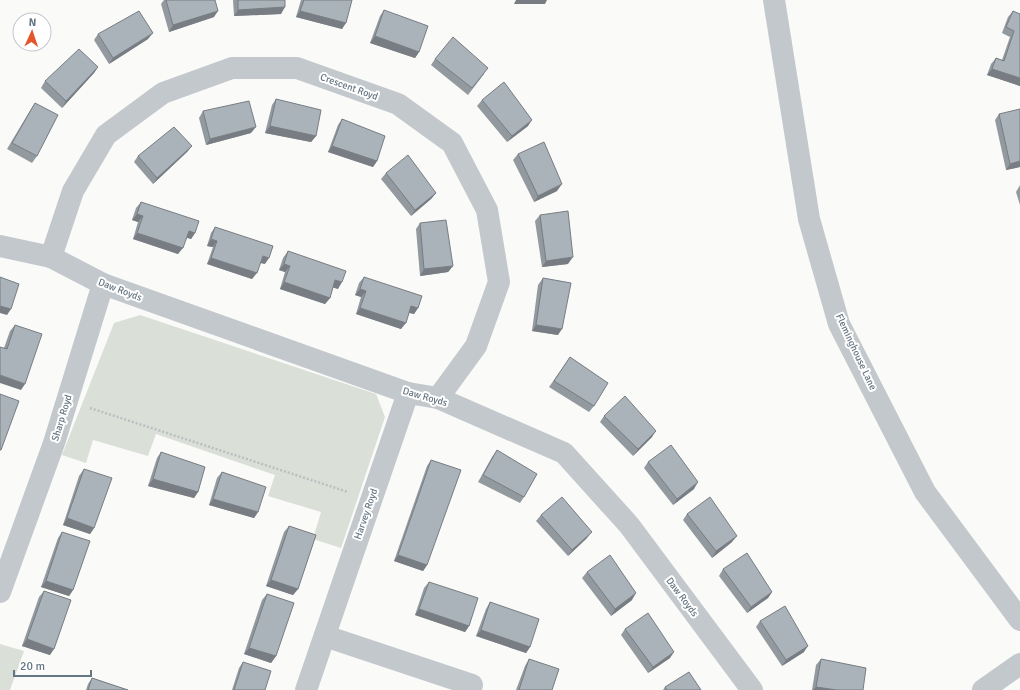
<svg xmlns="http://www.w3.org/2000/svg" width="1020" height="690" viewBox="0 0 1020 690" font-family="Signika,sans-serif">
	<rect width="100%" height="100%" fill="#fafaf8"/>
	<g fill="#dadfd7">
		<polygon points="140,315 376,394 385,417 341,548 313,539 321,512 268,496 275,475 156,434 148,456 93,440 86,463 62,455 114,323"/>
		<polygon points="0,644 24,651 10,690 0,690"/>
	</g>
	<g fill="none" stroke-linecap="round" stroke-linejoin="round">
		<polyline stroke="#bbbfc2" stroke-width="2.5" stroke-dasharray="2 2" stroke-linecap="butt" points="90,408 348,492"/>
		<g stroke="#c3c8cc" stroke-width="22">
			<polyline points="774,0 809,219 839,324 925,492 1020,620"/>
			<polyline points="0,246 51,257 103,284 408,393 438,398 564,453 629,525 752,690"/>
			<polyline points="51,257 73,191 106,135 163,93 232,68 297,68 398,104 452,143 487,210 499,282 476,346 438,398"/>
			<polyline points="0,592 54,443 103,284"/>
			<polyline points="325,636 472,685"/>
			<polyline points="306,690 408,393"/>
			<polyline points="983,690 1020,664"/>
		</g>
	</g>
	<g fill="#929a9f">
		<polygon points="164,0 215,0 214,17 169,32 161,4"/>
		<polygon points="233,0 285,0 281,14 234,16"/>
		<polygon points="301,0 352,0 342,29 296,17"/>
		<polygon points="384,10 419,52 415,58 370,43 380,16"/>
		<polygon points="1013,11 1020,86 987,75 991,64 996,58 1002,60 1010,37 1002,33 1008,17"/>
		<polygon points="98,34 148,39 109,64 94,40"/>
		<polygon points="435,59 484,74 468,95 431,65"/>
		<polygon points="98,67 94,73 62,108 41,88 45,81"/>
		<polygon points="276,99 316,136 311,142 265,133 272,105"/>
		<polygon points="482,100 528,126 507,142 477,106"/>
		<polygon points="35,103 37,156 32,163 7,149 31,109"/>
		<polygon points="203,111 251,133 206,145 199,118"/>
		<polygon points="999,114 1020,167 1006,170 995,120"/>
		<polygon points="342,119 377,161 373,167 328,152 338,125"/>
		<polygon points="192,146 187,152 153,184 134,162 138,156"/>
		<polygon points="518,154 557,191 534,202 513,160"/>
		<polygon points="386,173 436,193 431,199 411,216 381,179"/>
		<polygon points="1020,185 1020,205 1016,192"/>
		<polygon points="141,202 195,233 191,239 186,237 178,254 133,239 138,222 132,220 136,208"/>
		<polygon points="540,215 568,264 542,267 535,221"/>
		<polygon points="420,223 453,266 448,272 420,276 416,229"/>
		<polygon points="215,227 265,264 260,263 252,279 207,264 213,247 207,246 211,233"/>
		<polygon points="288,251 338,289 333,287 330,298 325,304 280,289 285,272 279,270 283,258"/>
		<polygon points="364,277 418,308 414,314 409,313 401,329 356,314 361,297 355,295 359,283"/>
		<polygon points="543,278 558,335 532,331 538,285"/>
		<polygon points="15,325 21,390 4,348 10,331"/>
		<polygon points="570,357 594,406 589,412 549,387"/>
		<polygon points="604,416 652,437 633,456 600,422"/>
		<polygon points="497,450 524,497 520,503 478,482 492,457"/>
		<polygon points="161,452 198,492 194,498 148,486 157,458"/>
		<polygon points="431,460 427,565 423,571 394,561 427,466"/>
		<polygon points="648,462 694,489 673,505 644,468"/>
		<polygon points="84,469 94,528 90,534 63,525 79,476"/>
		<polygon points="222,472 258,512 254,518 209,505 217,478"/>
		<polygon points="687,514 732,542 712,558 683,520"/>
		<polygon points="541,515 587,538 568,556 536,521"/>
		<polygon points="289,526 298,589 293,595 266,586 284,532"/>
		<polygon points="62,532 73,590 69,596 41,587 58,538"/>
		<polygon points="723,569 772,592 768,598 747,613 719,576"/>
		<polygon points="587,572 632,600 611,616 582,578"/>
		<polygon points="429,582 469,626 465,632 415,615 424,588"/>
		<polygon points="44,591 50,655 22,646 39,597"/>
		<polygon points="267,594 276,656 271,663 244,654 262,600"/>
		<polygon points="490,602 530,647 526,653 476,636 486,609"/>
		<polygon points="760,621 804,652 782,666 756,627"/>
		<polygon points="625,629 670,658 648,673 621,635"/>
		<polygon points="529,659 552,690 516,690 525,666"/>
		<polygon points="821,659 863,690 812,690 816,665"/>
		<polygon points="243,662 265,690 232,690 239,668"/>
		<polygon points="92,678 128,690 86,690 88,684"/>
		<polygon points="665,687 701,690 663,690"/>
	</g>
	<g fill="#777d82">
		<polygon points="516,0 547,0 545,4 514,4"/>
		<polygon points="285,7 281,14 234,16 238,10"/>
		<polygon points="218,11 214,17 169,32 173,25"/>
		<polygon points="300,11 346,23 342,29 296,17"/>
		<polygon points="153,33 148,39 109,64 113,58"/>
		<polygon points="375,36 419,52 415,58 370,43"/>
		<polygon points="98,67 94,73 62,108 66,101"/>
		<polygon points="992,69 1020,78 1020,86 987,75"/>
		<polygon points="532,120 528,126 507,142 512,136"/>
		<polygon points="270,126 316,136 311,142 265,133"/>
		<polygon points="256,127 251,133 206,145 210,139"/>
		<polygon points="192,146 187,152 153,184 157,178"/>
		<polygon points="332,146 377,161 373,167 328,152"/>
		<polygon points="1020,161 1020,167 1006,170 1010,164"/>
		<polygon points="562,184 557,191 534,202 538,196"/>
		<polygon points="436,193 431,199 411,216 415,210"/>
		<polygon points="137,214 143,216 138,222 132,220"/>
		<polygon points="189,231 195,233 191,239 184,237"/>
		<polygon points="137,233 183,248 178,254 133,239"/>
		<polygon points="211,239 217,241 213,247 207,246"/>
		<polygon points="263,256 269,258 265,264 258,262"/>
		<polygon points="573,257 568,264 542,267 546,261"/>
		<polygon points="211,258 257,273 252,279 207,264"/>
		<polygon points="284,264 290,266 285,272 279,270"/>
		<polygon points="453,266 448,272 420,276 424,269"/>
		<polygon points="335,280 342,282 338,289 331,287"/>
		<polygon points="284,282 330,298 325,304 280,289"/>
		<polygon points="360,289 366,291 361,297 355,295"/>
		<polygon points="0,306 11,309 7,315 0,313"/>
		<polygon points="411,306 418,308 414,314 407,312"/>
		<polygon points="360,308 406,323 401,329 356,314"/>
		<polygon points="536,325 562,329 558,335 532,331"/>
		<polygon points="0,375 25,384 21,390 0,383"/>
		<polygon points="656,431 652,437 633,456 638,449"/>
		<polygon points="153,479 198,492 194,498 148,486"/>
		<polygon points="698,482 694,489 673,505 677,499"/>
		<polygon points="213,499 258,512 254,518 209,505"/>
		<polygon points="67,518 94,528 90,534 63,525"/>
		<polygon points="592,532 587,538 568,556 572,550"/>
		<polygon points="737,536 732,542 712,558 716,551"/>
		<polygon points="398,555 427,565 423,571 394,561"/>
		<polygon points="271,580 298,589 293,595 266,586"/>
		<polygon points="46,581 73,590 69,596 41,587"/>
		<polygon points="772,592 768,598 747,613 751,607"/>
		<polygon points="636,593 632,600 611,616 615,609"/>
		<polygon points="419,609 469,626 465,632 415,615"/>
		<polygon points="481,630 530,647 526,653 476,636"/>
		<polygon points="27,639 54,649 50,655 22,646"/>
		<polygon points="808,646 804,652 782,666 786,660"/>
		<polygon points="249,648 276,656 271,663 244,654"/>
		<polygon points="674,652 670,658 648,673 653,667"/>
		<polygon points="816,687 837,690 813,690"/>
	</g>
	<g fill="#aab3b9" stroke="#777d82">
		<polygon points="166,0 215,0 218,11 173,25"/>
		<polygon points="238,0 285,0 285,7 238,10"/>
		<polygon points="304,0 352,0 346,23 300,11"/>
		<polygon points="384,10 428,26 419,52 375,36"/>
		<polygon points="139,11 153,33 113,58 98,34"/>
		<polygon points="1013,11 1020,14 1020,78 992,69 996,58 1004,61 1014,31 1006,27"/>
		<polygon points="453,37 488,68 472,88 435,59"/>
		<polygon points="79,49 98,67 66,101 45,81"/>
		<polygon points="504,82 532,120 512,136 482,100"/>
		<polygon points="276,99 321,110 316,136 270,126"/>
		<polygon points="249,101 256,127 210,139 203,111"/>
		<polygon points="35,103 58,115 37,156 12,143"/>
		<polygon points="1020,109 1020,161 1010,164 999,114"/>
		<polygon points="342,119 385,136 377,161 332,146"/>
		<polygon points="174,127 192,146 157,178 138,156"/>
		<polygon points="544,142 562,184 538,196 518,154"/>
		<polygon points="408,155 436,193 415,210 386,173"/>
		<polygon points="141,202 199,221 195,233 189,231 183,248 137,233 143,216 137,214"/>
		<polygon points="568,211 573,257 546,261 540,215"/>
		<polygon points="446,220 453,266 424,269 420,223"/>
		<polygon points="215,227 273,246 269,258 263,256 257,273 211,258 217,241 211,239"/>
		<polygon points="288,251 346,271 342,282 335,280 330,298 284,282 290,266 284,264"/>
		<polygon points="0,277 19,284 11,309 0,306"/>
		<polygon points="364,277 422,296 418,308 411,306 406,323 360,308 366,291 360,289"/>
		<polygon points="543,278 571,283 562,329 536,325"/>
		<polygon points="15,325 42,334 25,384 0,375 0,347 7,349"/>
		<polygon points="570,357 608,383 594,406 554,381"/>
		<polygon points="0,394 19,401 1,450 0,450"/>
		<polygon points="625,396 656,431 638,449 604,416"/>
		<polygon points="671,445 698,482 677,499 648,462"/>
		<polygon points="497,450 537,474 524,497 483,475"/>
		<polygon points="161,452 205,467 198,492 153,479"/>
		<polygon points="431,460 461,470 427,565 398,555"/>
		<polygon points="84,469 112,478 94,528 67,518"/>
		<polygon points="222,472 266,487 258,512 213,499"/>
		<polygon points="562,497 592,532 572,550 541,515"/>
		<polygon points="710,497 737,536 716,551 687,514"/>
		<polygon points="289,526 316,535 298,589 271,580"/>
		<polygon points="62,532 90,541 73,590 46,581"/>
		<polygon points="747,553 772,592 751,607 723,569"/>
		<polygon points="610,555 636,593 615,609 587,572"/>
		<polygon points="429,582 478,598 469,626 419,609"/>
		<polygon points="44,591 71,600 54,649 27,639"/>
		<polygon points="267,594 294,603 276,656 249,648"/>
		<polygon points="490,602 539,619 530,647 481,630"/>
		<polygon points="785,606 808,646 786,660 760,621"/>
		<polygon points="648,613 674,652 653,667 625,629"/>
		<polygon points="529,659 559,669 552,690 519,690"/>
		<polygon points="821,659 866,668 863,690 837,690 816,687"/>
		<polygon points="243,662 271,671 265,690 234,690"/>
		<polygon points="689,672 701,690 667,690 665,687"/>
		<polygon points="92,678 128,690 88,690"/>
	</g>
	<g text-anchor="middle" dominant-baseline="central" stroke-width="4" stroke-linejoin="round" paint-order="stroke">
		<g font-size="10" fill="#657683" stroke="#fff">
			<text transform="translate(349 87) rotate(20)">Crescent Royd</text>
			<text transform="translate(120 290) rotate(21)">Daw Royds</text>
			<text transform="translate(856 352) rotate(65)">Fleminghouse Lane</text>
			<text transform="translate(425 397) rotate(16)">Daw Royds</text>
			<text transform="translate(62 418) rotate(-73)">Sharp Royd</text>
			<text transform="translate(366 514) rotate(-71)">Harvey Royd</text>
			<text transform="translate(682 597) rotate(53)">Daw Royds</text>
		</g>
	</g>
	<g transform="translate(32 32) rotate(3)"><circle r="19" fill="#ffffff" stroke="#c1c8cd"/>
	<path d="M0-3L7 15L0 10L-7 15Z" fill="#e4572e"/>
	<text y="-6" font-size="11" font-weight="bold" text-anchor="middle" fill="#657683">N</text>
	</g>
	<path d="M14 670v6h77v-6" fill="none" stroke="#657683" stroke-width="2"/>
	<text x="20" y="670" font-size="12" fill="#657683" stroke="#ffffff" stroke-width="3" paint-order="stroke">20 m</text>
</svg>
